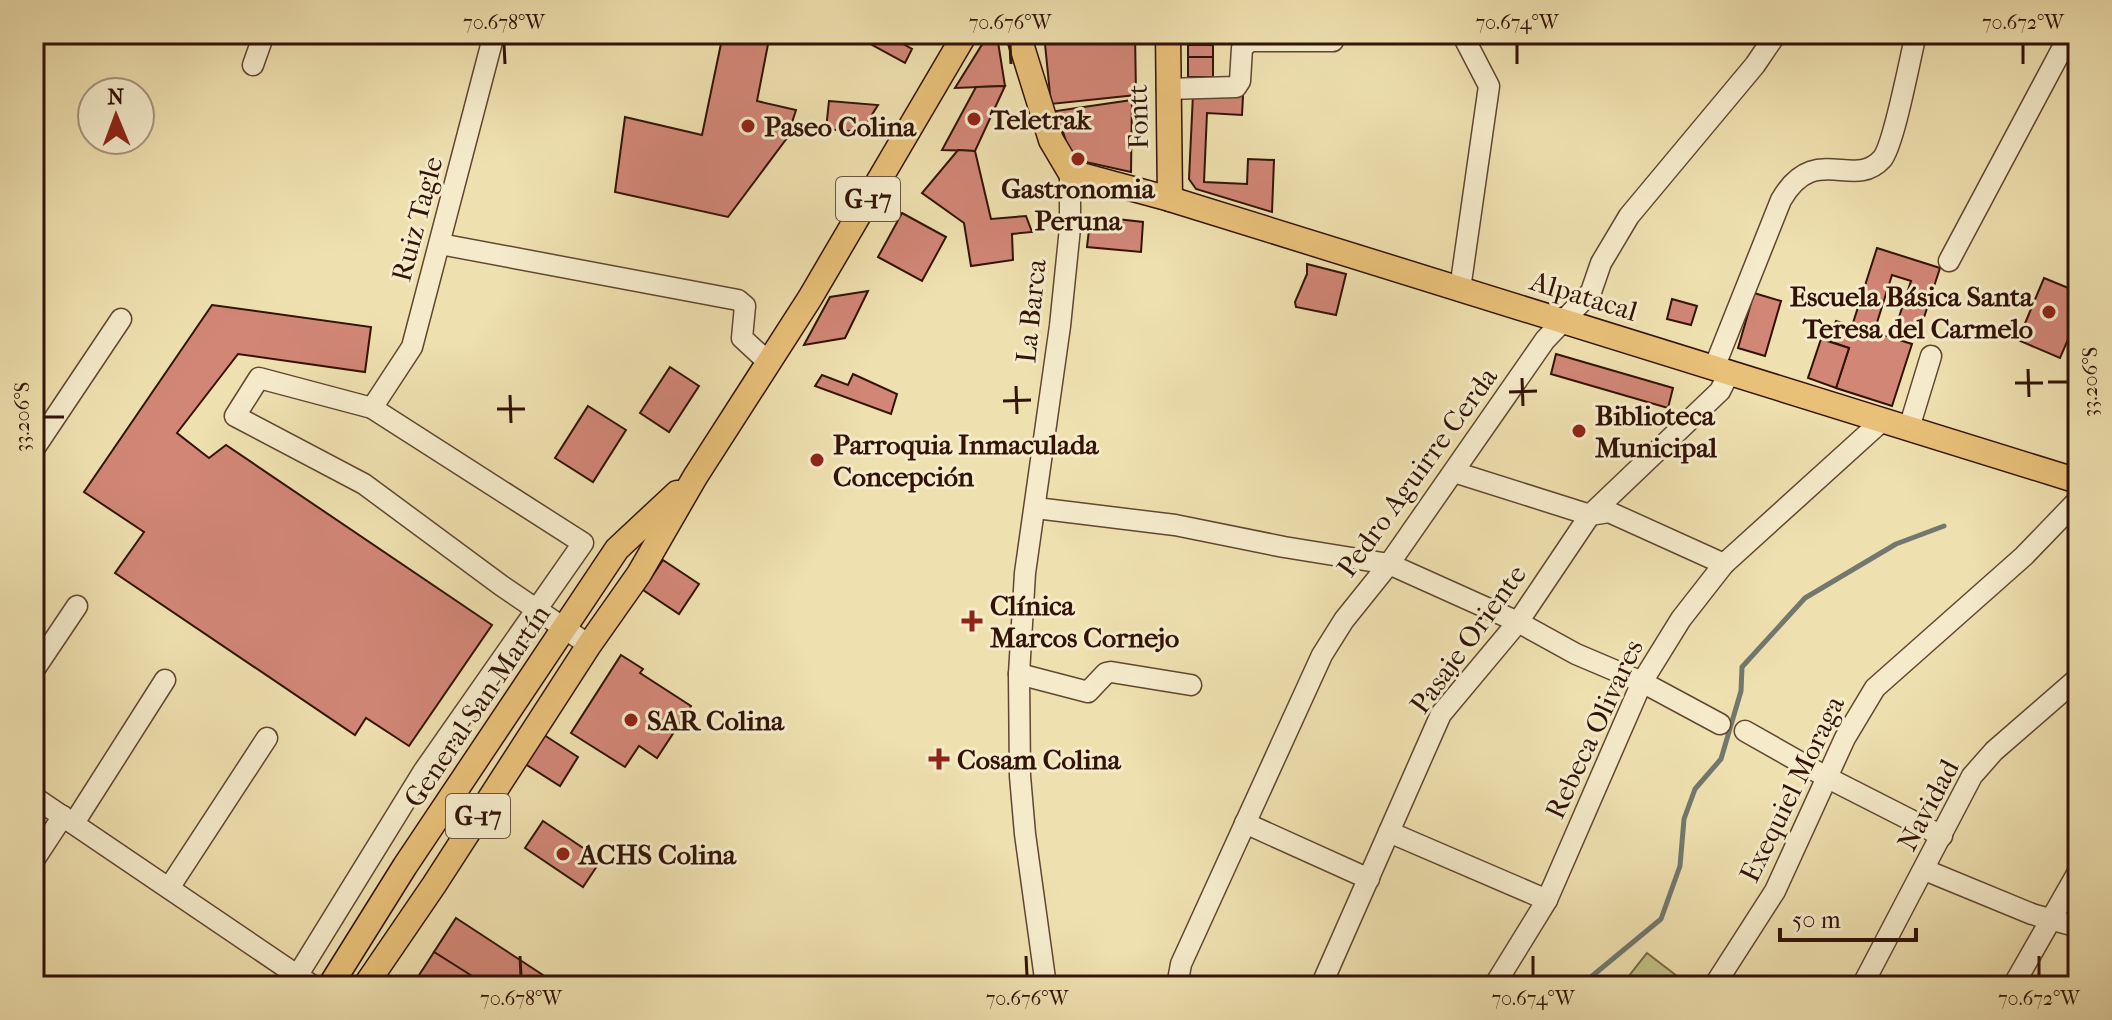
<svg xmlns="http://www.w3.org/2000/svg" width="2112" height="1020" viewBox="0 0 2112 1020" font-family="'IM FELL French Canon',serif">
	<rect width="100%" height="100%" fill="#efe0af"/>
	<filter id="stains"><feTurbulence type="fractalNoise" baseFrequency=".0025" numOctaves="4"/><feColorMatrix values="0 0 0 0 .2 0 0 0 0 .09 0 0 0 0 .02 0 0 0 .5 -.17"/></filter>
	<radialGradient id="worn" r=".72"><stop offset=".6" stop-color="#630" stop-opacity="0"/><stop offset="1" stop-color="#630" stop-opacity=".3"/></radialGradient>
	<polygon fill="#c1c085" stroke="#7a6a46" stroke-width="2" points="1647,953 1690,986 1621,986"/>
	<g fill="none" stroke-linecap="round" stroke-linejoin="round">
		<polyline stroke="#72786e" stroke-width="5" points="1580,986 1661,919 1680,866 1684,819 1695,789 1721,759 1741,691 1742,667 1805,598 1896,544 1944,526"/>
	</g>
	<g fill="#d18676" stroke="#321307" stroke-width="2">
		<polygon points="723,34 770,34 757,101 796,110 787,138 728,217 615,192 625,117 702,135"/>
		<polygon points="879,34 885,34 912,49 905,63 872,45"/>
		<polygon points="1044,34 1135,34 1136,95 1051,104"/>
		<rect x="1188" y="34" width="25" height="11"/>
		<polygon points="998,42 1005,86 955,88 983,43"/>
		<rect x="1188" y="45" width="25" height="12"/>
		<rect x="1188" y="57" width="25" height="20"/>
		<polygon points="1005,86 975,151 942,150 976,87"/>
		<polygon points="1193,94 1243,96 1242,115 1207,113 1204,182 1247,184 1248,159 1274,160 1272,212 1196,189 1189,179"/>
		<polygon points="1132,100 1131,172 1072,159 1056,111"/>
		<polygon points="829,101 878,105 861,132 826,129"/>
		<polygon points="958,150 975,151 991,219 1026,216 1032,232 1012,234 1013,260 971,266 964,223 922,193"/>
		<polygon points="902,213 946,237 922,281 878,257"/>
		<polygon points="1099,217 1143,222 1141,252 1087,247 1090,221"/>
		<polygon points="1877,248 1940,268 1917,339 1894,332 1911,281 1892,275 1874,332 1912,344 1892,406 1836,388 1849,348 1829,341 1836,321 1852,326"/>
		<polygon points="1307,264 1346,274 1336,315 1296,307 1295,302 1307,274"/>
		<polygon points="2044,278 2078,292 2078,330 2073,328 2060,358 2018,340"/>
		<polygon points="868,291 845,338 804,345 830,297"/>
		<polygon points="1754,293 1781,301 1765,356 1738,348"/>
		<polygon points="1672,299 1697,306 1691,325 1667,319"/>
		<polygon points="212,305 371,327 365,372 238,354 177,433 209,458 226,445 492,625 409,746 366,718 355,735 115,573 144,532 84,492"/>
		<polygon points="1821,339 1849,348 1836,388 1808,378"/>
		<polygon points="1556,354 1673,388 1668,408 1551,374"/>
		<polygon points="670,367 699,386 669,432 640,413"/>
		<polygon points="853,374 897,394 891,414 815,386 822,375 848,385"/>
		<polygon points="588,406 626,430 593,482 555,458"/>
		<polygon points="663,560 699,584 679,614 643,590"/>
		<polygon points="621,655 643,669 640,673 691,706 657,758 639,746 625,767 571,733"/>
		<polygon points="541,733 578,757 560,786 522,762"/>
		<polygon points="543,821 601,860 583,887 525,848"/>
		<polygon points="456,918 546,977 540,986 487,986 434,952"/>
		<polygon points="434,952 480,981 477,986 412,986"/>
	</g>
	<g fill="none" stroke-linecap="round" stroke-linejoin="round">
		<defs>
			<g id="minor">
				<polyline points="253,65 264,34"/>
				<polyline points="1167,89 1236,87 1240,81 1242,48 1250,41 1333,41"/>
				<polyline points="440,244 738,300 745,306 742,338 768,362"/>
				<polyline points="1949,261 2070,34"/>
				<polyline points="1460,289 1489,86 1462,34"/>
				<path d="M1714,368L1781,200C1815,141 1853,191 1882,159C1894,145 1910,58 1916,34"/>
				<polyline points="372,408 412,347 494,34"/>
				<polyline points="1909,428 1931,356"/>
				<polyline points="34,449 121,319"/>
				<polyline points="1454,472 1590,515 1609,512 1724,564"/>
				<polyline points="1036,508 1175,525 1284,547 1389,564 1518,622 1576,654 1642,682 1720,724"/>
				<polyline points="34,670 77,606"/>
				<polyline points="1019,674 1088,692 1106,673 1111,672 1191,685"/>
				<polyline points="1745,731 1828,778 1942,836"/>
				<polyline points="34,797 313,986"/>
				<polyline points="74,823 165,680"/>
				<polyline points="1245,823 1369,879"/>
				<polyline points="1389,832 1547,900"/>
				<polyline points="34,860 63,816"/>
				<polyline points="1925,870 2032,914 2078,927"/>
				<polyline points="169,888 267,738"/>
				<polyline points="291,986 423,772 583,543 372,408 259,378 235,416 364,484 502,586 589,645"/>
				<polyline points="1046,986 1025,834 1020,776 1019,674 1025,573 1060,326 1070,228 1070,172"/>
				<polyline points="1177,986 1181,964 1322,655 1344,620 1389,564 1545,340 1591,292 1601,263 1629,216 1755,65 1776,34"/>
				<polyline points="1321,986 1441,714 1518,622 1590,515 1720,391 1729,373"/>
				<polyline points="1494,986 1547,900 1642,682 1681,619 1724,564 1883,420"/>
				<polyline points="1714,986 1775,891 1845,738 1875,688 2024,556 2078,500"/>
				<polyline points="1862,986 1972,776 1994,751 2078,678"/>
				<polyline points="2013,986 2078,872"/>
			</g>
			<g id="major">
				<polyline points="1018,34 1051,140 1070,172 1170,199 2078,481"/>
				<polyline points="1168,34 1170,199"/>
				<polyline points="330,986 405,866 617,549 677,493"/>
				<polyline points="365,986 434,885 589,645 639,574 695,477 810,298 965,34"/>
			</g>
		</defs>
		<use href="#minor" stroke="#614631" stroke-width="23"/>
		<use href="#major" stroke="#321307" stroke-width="27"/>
		<use href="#minor" stroke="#f5ebcb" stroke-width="20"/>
		<use href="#major" stroke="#e8c078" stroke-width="24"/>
	</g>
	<path fill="none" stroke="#321307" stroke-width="3" d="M504,44L505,64M1010,44L1011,64M1517,44V64M2023,44V64M2028,369L2029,397M1522,378L1523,406M2048,382H2068M2015,383H2043M1016,386L1017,414M1509,392L1537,391M510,395L511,423M1003,401L1031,400M497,409H525M44,417H64M520,956L521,976M1026,956L1027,976M1533,956V976M2039,956V976"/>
	<g fill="#8f2418" stroke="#f5ebcb" stroke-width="3">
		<circle cx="974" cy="119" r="8"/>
		<circle cx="748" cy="126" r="8"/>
		<circle cx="1078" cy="159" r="8"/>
		<circle cx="2049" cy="312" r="8"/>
		<circle cx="1579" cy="431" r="8"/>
		<circle cx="817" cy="460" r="8"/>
		<path d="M968 609h8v8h8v8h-8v8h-8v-8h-8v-8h8z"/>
		<circle cx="631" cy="720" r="8"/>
		<path d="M935 747h8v8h8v8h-8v8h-8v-8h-8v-8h8z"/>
		<circle cx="563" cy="854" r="8"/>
	</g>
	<g text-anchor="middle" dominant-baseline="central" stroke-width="6" stroke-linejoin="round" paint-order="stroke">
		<g fill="#f5ebcb" stroke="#6c5442" stroke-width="2">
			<rect x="836" y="177" width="64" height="44" rx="6"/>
			<rect x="446" y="794" width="64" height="44" rx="6"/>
		</g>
		<g font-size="26" font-weight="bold" fill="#321307">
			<text x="868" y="199">G-17</text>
			<text x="478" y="816">G-17</text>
		</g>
		<g font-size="28" fill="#321307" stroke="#f5ebcb">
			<text transform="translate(1138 117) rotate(-91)">Fontt</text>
			<text transform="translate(417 219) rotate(-75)">Ruiz Tagle</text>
			<text transform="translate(1584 296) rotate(17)">Alpatacal</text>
			<text transform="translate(1031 311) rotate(-84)">La Barca</text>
			<text transform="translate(1417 472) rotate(-54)">Pedro Aguirre Cerda</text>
			<text transform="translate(1468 639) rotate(-54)">Pasaje Oriente</text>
			<text transform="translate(477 706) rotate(-56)">General San Martín</text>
			<text transform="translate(1594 729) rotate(-65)">Rebeca Olivares</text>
			<text transform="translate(1792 789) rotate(-64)">Exequiel Moraga</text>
			<text transform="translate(1928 805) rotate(-62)">Navidad</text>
		</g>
		<g font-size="28" font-weight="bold" fill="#321307" stroke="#f5ebcb" text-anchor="start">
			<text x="990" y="119">Teletrak</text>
			<text x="764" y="126">Paseo Colina</text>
			<text x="1078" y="188" text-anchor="middle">Gastronomia<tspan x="1078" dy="32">Peruna</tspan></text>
			<text x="2033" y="296" text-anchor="end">Escuela Básica Santa<tspan x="2033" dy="32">Teresa del Carmelo</tspan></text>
			<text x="1595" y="415">Biblioteca<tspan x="1595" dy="32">Municipal</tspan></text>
			<text x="833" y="444">Parroquia Inmaculada<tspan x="833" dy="32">Concepción</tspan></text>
			<text x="990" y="605">Clínica<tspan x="990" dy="32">Marcos Cornejo</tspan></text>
			<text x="647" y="720">SAR Colina</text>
			<text x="957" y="759">Cosam Colina</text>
			<text x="579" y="854">ACHS Colina</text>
		</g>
	</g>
	<rect width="2112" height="1020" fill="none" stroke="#efe0af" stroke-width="88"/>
	<g transform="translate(116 116) rotate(359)"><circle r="38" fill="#f5ebcb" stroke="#a7957d" stroke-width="2"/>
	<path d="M0-6L14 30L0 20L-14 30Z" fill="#8f2418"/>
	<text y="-12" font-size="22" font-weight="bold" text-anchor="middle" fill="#321307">N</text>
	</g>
	<path d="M1780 928v12h136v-12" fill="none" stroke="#321307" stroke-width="4"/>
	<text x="1792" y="928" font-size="24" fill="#321307" stroke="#f5ebcb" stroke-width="6" paint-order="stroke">50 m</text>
	<rect x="44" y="44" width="2024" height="932" fill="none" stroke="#321307" stroke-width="3"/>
	<g font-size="20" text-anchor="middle" fill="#321307">
		<text x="504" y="29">70.678°W</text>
		<text x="1010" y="29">70.676°W</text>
		<text x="1517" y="29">70.674°W</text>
		<text x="2023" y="29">70.672°W</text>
		<text transform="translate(2090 382) rotate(-90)" y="7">33.206°S</text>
		<text transform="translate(22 417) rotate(-90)" y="7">33.206°S</text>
		<text x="521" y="1005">70.678°W</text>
		<text x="1027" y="1005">70.676°W</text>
		<text x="1533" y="1005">70.674°W</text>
		<text x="2039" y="1005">70.672°W</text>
	</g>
	<rect width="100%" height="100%" filter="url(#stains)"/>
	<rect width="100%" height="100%" fill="url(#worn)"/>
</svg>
